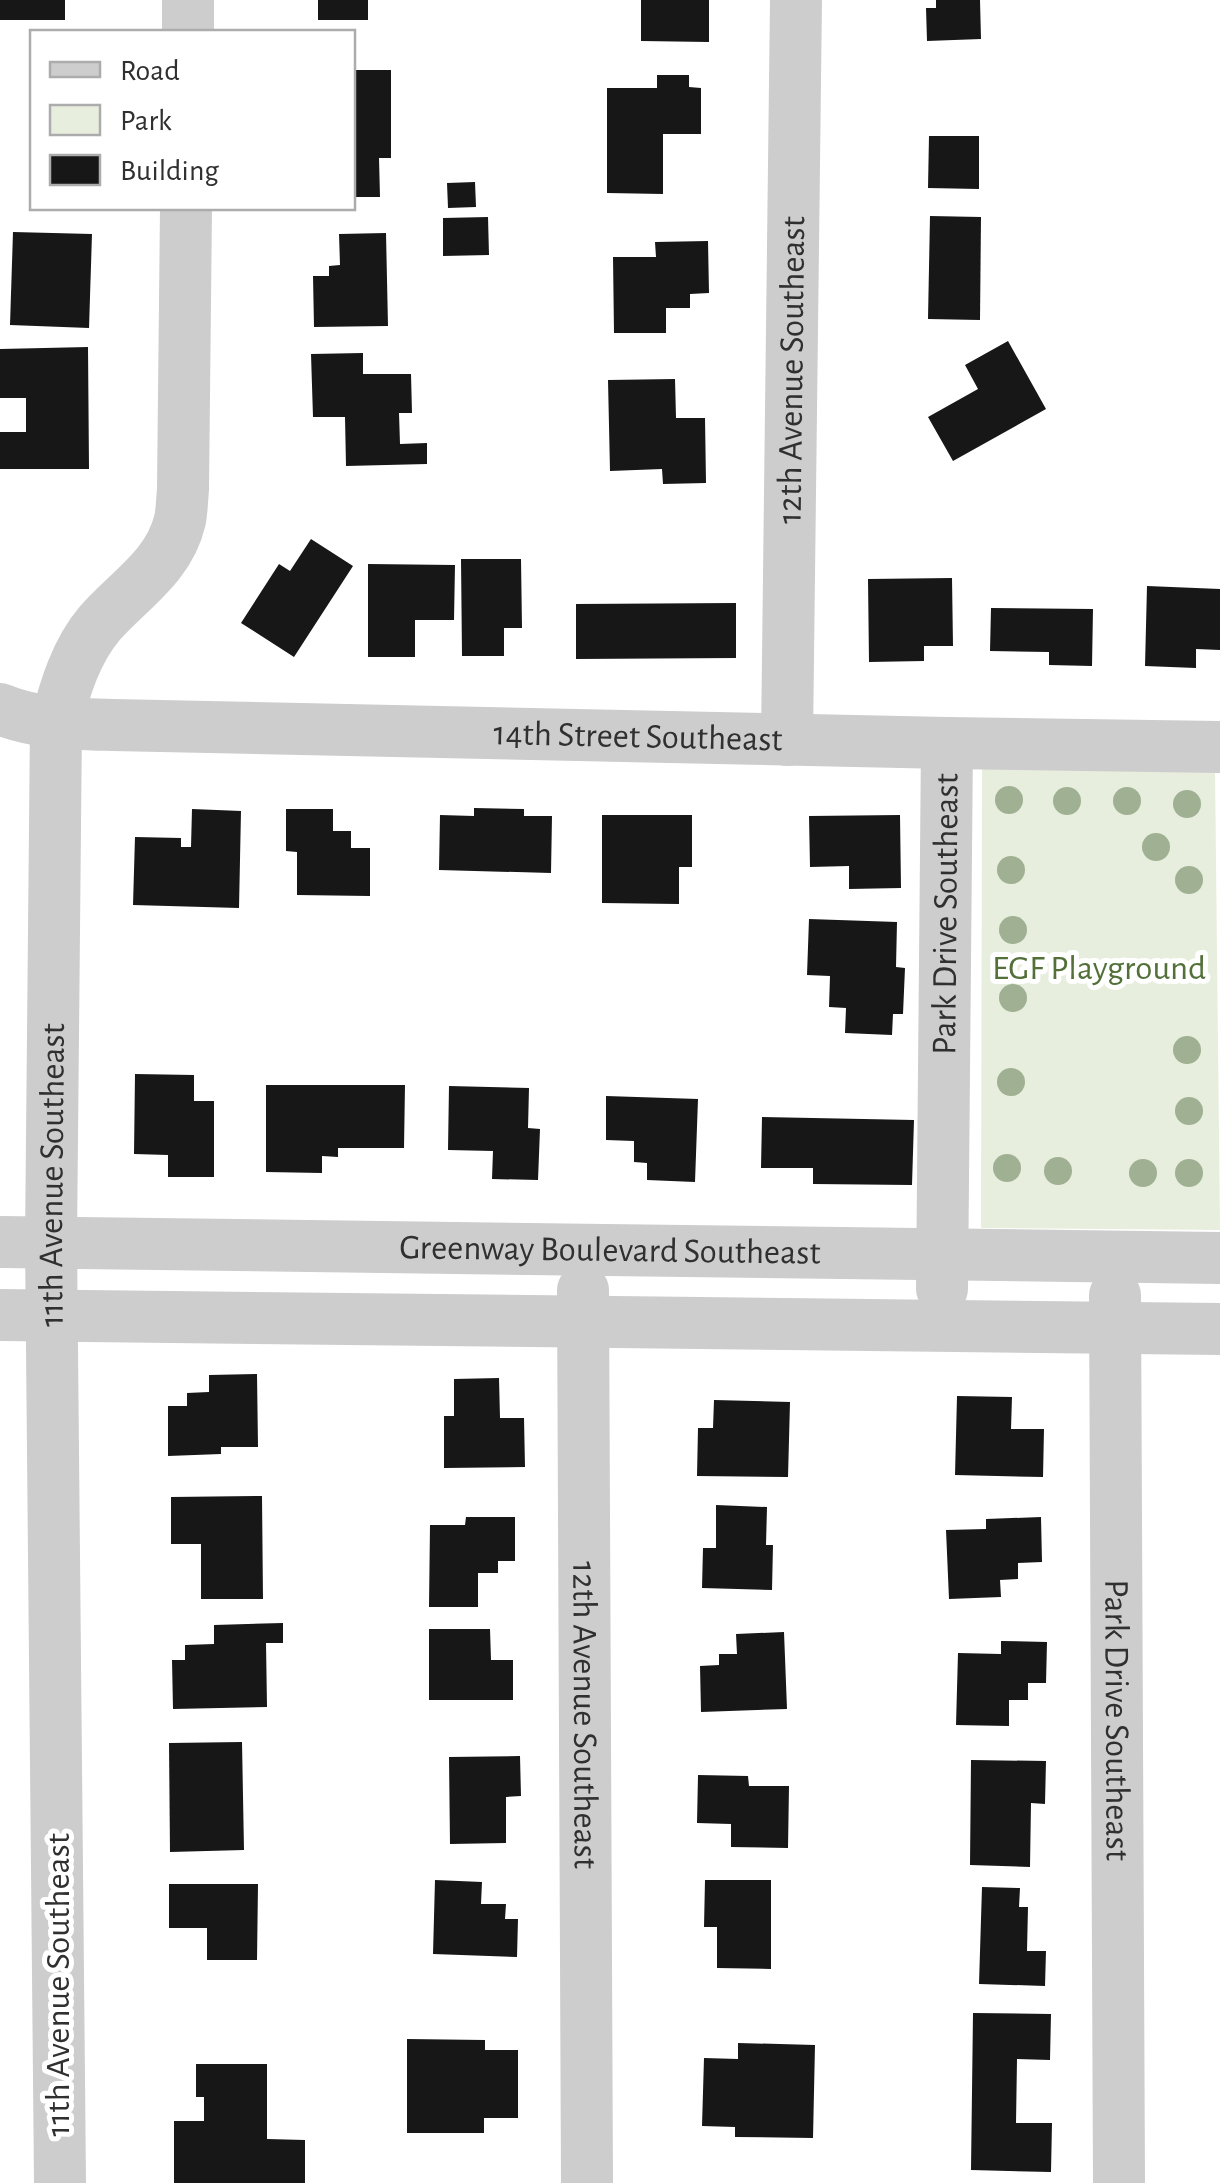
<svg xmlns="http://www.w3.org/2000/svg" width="1220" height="2183" viewBox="0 0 1220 2183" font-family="'Alegreya Sans',sans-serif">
	<rect width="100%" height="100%" fill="#fff"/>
	<polygon fill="#e7eedd" points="982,769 1215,769 1220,1230 981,1228"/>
	<g fill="#171717">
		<rect x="0" y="0" width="65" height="20"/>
		<rect x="318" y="0" width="50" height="20"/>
		<polygon points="641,0 709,0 709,42 641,41"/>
		<polygon points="936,0 980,0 981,39 927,41 926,8 936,8"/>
		<polygon points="352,70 391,70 391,158 379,158 380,197 352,197"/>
		<polygon points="657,75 689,75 689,87 701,88 701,134 663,134 663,194 607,193 607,88 657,88"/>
		<polygon points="929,136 979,136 979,189 928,188"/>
		<polygon points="475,182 476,207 448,208 447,183"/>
		<polygon points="930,216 981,217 980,320 928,319"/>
		<polygon points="488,217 489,255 443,256 443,218"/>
		<polygon points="13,232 92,234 89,328 10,325"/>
		<polygon points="386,233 388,326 314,327 313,276 329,276 329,266 340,265 339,234"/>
		<polygon points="708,241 709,293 690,294 690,308 666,308 666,333 614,333 613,257 656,257 655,242"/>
		<polygon points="1008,341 1046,409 953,461 928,417 978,389 965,365"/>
		<polygon points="88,347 89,469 0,469 0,432 26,432 26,398 0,398 0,349"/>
		<polygon points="363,353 363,374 411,374 412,413 399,413 400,444 427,443 427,464 346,466 345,417 313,417 311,354"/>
		<polygon points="675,379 676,418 705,418 706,483 663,484 662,469 610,471 608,380"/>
		<polygon points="311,539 353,566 294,657 241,623 279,564 290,571"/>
		<polygon points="461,559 521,559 522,628 504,628 504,656 462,656"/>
		<polygon points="368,564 455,565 454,620 415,620 415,657 368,657"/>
		<polygon points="952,578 953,646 924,646 924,661 869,662 868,579"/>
		<polygon points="1147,586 1220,589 1220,650 1196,649 1196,668 1145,666"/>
		<polygon points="736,603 736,658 576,659 576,604"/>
		<polygon points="991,608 1093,609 1092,666 1049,665 1049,652 990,651"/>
		<polygon points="474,808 524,809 524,816 552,816 551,873 439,870 440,815 474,816"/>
		<polygon points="192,809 241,811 239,908 133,905 135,837 181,838 181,847 191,847"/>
		<polygon points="286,809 333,809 333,831 351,831 351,848 370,848 370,896 297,895 297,852 286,851"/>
		<polygon points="602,815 692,815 692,867 679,867 679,904 602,903"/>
		<polygon points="900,815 901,888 849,889 849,866 810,867 809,816"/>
		<polygon points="809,919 897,922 896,967 905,968 903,1014 893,1014 892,1035 845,1033 846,1008 829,1007 830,976 807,975"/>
		<polygon points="135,1074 194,1075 194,1101 214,1101 214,1177 168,1177 168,1155 134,1154"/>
		<polygon points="266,1085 405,1085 404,1148 338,1148 338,1157 322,1156 322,1173 266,1172"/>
		<polygon points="449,1086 529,1088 528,1128 540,1129 538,1180 492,1179 493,1151 448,1150"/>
		<polygon points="606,1096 698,1099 695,1182 647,1180 647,1163 634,1162 634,1141 606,1140"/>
		<polygon points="762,1117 914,1120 912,1185 813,1184 813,1168 761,1168"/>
		<polygon points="257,1374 258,1447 221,1447 221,1454 168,1456 168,1406 187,1406 187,1393 209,1392 209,1375"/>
		<polygon points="499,1378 500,1418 524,1418 525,1467 444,1468 444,1416 454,1416 454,1379"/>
		<polygon points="957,1396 1012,1397 1011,1429 1044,1429 1043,1477 955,1475"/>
		<polygon points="714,1400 790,1402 788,1477 697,1476 698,1428 713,1428"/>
		<polygon points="262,1496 263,1599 201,1599 201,1544 171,1544 171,1497"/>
		<polygon points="716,1505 767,1507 766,1545 773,1545 772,1590 702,1588 703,1548 716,1548"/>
		<polygon points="466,1517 515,1517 515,1561 498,1561 498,1573 478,1573 478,1607 429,1607 430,1525 465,1525"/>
		<polygon points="1041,1517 1042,1562 1018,1563 1018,1579 1000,1580 1001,1597 949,1599 946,1530 986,1529 986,1519"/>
		<polygon points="283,1623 283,1643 266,1643 267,1707 173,1709 172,1660 185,1660 185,1645 214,1644 214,1625"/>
		<polygon points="429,1629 490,1629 491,1660 513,1660 513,1700 429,1700"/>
		<polygon points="784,1632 787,1709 701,1712 700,1666 719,1665 719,1654 737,1654 736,1634"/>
		<polygon points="1001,1641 1047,1642 1046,1683 1028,1683 1028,1700 1009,1700 1009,1726 956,1725 958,1653 1001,1654"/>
		<polygon points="242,1742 244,1850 170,1852 169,1743"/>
		<polygon points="520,1756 521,1796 506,1797 506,1843 450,1844 449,1757"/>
		<polygon points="971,1760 1046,1761 1045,1804 1031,1803 1030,1867 970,1865"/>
		<polygon points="698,1775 748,1776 749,1786 789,1786 788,1848 731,1847 731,1824 697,1823"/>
		<polygon points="435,1880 482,1882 481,1904 506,1904 505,1919 518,1919 517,1957 433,1954"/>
		<polygon points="705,1880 771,1880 771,1969 717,1968 717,1927 704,1927"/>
		<polygon points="169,1884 258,1884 257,1960 207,1960 207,1928 169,1928"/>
		<polygon points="982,1887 1020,1888 1019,1907 1028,1907 1027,1951 1046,1951 1045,1986 979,1984"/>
		<polygon points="973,2013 1051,2014 1050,2060 1017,2059 1016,2123 1052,2123 1051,2172 971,2170"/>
		<polygon points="407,2039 485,2040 485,2050 518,2050 518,2118 484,2118 484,2133 407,2133"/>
		<polygon points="738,2043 815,2045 813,2138 735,2137 735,2127 702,2126 704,2058 738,2059"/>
		<polygon points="196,2064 267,2064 267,2139 305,2140 305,2183 174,2183 174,2121 204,2121 204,2097 196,2097"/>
	</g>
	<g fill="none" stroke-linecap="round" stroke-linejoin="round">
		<g stroke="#cdcdcd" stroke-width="52">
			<polyline points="188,32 188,0"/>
			<path id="s1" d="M0,709C36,724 75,724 113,725L947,743L1220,747"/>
			<path id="s2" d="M787,740L796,0"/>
			<path id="s3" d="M0,1242L1220,1258"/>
			<path id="s4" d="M942,1289L947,743"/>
			<path id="s5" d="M583,1290L587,2183"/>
			<path id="s6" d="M1115,1295L1119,2183"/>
			<polyline points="0,1315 1220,1329"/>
			<path id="s7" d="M60,2183L51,1242L56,723C65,688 76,651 100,623C129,590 169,567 180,520C182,510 182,499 183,489L186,208"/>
		</g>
	</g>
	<g fill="#a0b092">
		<circle cx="1009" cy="800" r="14"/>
		<circle cx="1067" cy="801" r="14"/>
		<circle cx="1127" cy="801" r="14"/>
		<circle cx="1187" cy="804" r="14"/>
		<circle cx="1156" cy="847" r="14"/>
		<circle cx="1011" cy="870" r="14"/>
		<circle cx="1189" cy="880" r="14"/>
		<circle cx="1013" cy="930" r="14"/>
		<circle cx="1013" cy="998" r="14"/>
		<circle cx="1187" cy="1050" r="14"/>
		<circle cx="1011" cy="1082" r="14"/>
		<circle cx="1189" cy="1111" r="14"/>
		<circle cx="1007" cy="1168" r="14"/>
		<circle cx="1058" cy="1171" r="14"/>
		<circle cx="1143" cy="1173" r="14"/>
		<circle cx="1189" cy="1173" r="14"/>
	</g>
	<g text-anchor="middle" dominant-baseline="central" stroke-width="10" stroke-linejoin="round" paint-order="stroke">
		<g font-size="35" fill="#303030" stroke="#fff">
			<text stroke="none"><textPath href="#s2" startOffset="370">12th Avenue Southeast</textPath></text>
			<text stroke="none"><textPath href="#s1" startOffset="640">14th Street Southeast</textPath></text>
			<text stroke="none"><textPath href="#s4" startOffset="375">Park Drive Southeast</textPath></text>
			<text stroke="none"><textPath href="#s7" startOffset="1008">11th Avenue Southeast</textPath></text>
			<text stroke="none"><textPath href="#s3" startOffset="610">Greenway Boulevard Southeast</textPath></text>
			<text stroke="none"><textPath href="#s5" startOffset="425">12th Avenue Southeast</textPath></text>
			<text stroke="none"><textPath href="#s6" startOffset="425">Park Drive Southeast</textPath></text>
			<text transform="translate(58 1985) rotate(-90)">11th Avenue Southeast</text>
		</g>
		<g font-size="35" fill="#537039" stroke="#fff">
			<text x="1099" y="968">EGF Playground</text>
		</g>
	</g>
	<rect x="30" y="30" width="325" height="180" fill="#ffffff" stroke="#acacac" stroke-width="2.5"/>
	<rect x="50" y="62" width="50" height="15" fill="#cdcdcd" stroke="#acacac" stroke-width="2.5"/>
	<text x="120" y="80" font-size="30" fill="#303030">Road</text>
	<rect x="50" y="105" width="50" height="30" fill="#e7eedd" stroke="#acacac" stroke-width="2.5"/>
	<text x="120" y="130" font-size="30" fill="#303030">Park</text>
	<rect x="50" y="155" width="50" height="30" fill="#171717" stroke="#acacac" stroke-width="2.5"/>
	<text x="120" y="180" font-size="30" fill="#303030">Building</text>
</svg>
